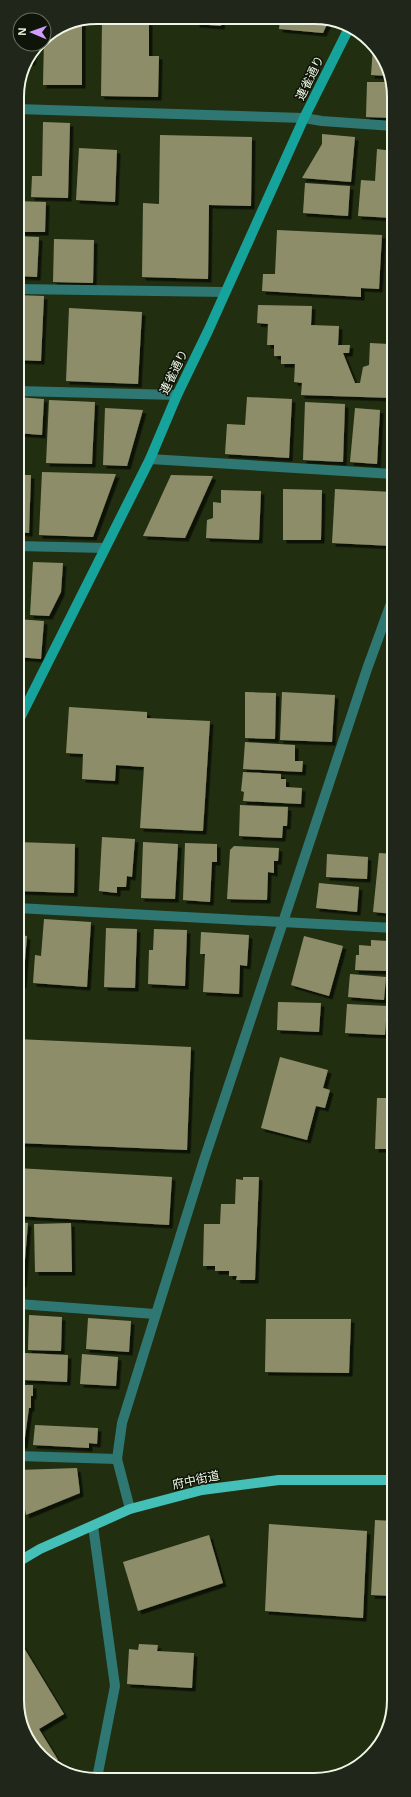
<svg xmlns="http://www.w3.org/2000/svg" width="411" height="1797" viewBox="0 0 411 1797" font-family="Helvetica,'Noto Sans JP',sans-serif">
	<defs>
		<filter id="shadow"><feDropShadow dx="3.5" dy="3.5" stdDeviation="0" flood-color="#0009"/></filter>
	</defs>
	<rect width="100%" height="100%" fill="#212e10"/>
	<g fill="#8d8e69" filter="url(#shadow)">
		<polygon points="197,18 222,18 221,26 196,24"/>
		<polygon points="280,19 325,20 329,20 323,33 279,29"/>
		<polygon points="82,22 82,85 43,85 44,38 66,23"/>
		<polygon points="102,22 149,22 149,56 159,56 158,97 101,96"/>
		<polygon points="373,47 376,47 389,76 371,75"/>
		<polygon points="34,50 32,62 25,62"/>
		<polygon points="367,82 391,82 393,86 393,118 366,117"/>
		<polygon points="43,122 70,123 68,198 31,197 32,176 42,176"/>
		<polygon points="322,134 355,137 351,182 302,178 322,144"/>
		<polygon points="160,135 252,137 251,206 209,205 208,279 142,277 143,203 159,204"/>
		<polygon points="17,136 21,136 19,188 17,188"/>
		<polygon points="79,148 117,150 115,202 76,200"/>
		<polygon points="377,149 393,151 393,218 358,216 361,180 375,181"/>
		<polygon points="305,183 350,186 348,216 303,213"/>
		<polygon points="17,201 46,202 45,232 17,232"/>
		<polygon points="277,230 382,235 379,289 361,288 361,297 262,291 263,274 275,274"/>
		<polygon points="17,236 39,237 37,277 17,276"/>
		<polygon points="54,239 94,240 93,283 53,282"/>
		<polygon points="392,248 393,248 393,285 389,284"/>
		<polygon points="17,295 44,296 41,361 17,360"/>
		<polygon points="258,305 312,306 311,325 339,326 338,345 350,345 349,353 343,353 355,383 360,383 363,367 369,365 370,343 389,344 389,325 393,325 393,398 301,395 302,383 294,382 295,364 281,364 281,356 274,356 274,345 267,345 268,324 257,323"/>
		<polygon points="69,308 142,312 138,384 66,381"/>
		<polygon points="17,397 44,399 42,435 17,433"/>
		<polygon points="247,397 292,399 289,458 225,454 227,424 245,425"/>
		<polygon points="49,400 95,402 92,464 46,463"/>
		<polygon points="305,402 345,404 343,462 303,460"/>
		<polygon points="105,408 143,410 127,466 103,465"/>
		<polygon points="355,408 380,410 377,464 350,462"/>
		<polygon points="392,413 393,413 393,464 387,463"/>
		<polygon points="42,472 116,474 93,537 39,535"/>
		<polygon points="17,475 31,475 29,533 17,532"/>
		<polygon points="171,475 213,476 185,538 143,536"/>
		<polygon points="283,489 322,490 321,540 283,540"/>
		<polygon points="335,489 393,492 393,546 332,543"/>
		<polygon points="221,490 261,491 259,540 206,538 207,520 213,518 213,502 221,503"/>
		<polygon points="33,562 63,563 61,592 49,616 30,615"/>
		<polygon points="17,619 44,621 41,659 17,657"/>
		<polygon points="245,692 276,693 275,739 245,738"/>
		<polygon points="282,692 335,695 332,742 280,740"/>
		<polygon points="69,707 147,712 147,718 210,721 203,831 140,828 144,767 116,765 115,781 82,779 83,754 66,753"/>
		<polygon points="245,742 295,745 295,761 303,761 302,772 243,769"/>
		<polygon points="243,772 281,774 281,779 286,779 286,787 302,788 301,804 243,801 244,792 241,791"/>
		<polygon points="240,805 288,807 287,826 283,826 282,838 239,836"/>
		<polygon points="102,837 135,839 132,877 127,876 126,887 117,887 117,893 99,891"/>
		<polygon points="17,842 75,844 74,893 17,891"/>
		<polygon points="143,842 178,844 175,899 141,898"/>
		<polygon points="185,843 217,844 217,862 212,862 210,902 183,900"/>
		<polygon points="234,846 279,848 278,861 274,861 274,873 268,872 267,900 227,899 230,850"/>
		<polygon points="379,853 394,854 394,914 373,912"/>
		<polygon points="327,854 368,857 367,879 326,877"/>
		<polygon points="319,883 359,887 357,912 316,908"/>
		<polygon points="44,919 91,922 87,987 33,983 35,955 41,956"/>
		<polygon points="106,928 137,929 135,988 104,987"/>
		<polygon points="154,929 187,930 185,986 148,984 149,950 153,950"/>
		<polygon points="201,932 249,935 247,966 240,965 239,994 203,992 205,954 200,954"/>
		<polygon points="17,935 27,936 23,985 17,985"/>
		<polygon points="304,936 343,946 329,996 291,985"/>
		<polygon points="371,940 388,941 387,971 355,970 356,955 359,955 359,945 371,946"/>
		<polygon points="350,974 386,977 384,1000 348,997"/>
		<polygon points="278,1002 321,1003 319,1032 277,1030"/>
		<polygon points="347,1004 387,1006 385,1035 345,1033"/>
		<polygon points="17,1039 191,1047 187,1150 17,1143"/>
		<polygon points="280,1057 328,1070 323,1088 330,1090 325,1108 316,1106 307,1140 261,1128"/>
		<polygon points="377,1098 394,1098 394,1149 375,1149"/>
		<polygon points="17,1168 172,1177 169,1225 18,1216"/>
		<polygon points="243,1177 259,1177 255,1280 236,1280 237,1276 229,1276 229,1271 215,1271 215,1266 203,1266 204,1224 220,1224 221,1204 235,1204 236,1179 243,1180"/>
		<polygon points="18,1222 28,1223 23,1284 18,1284"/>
		<polygon points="71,1223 72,1272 35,1272 34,1224"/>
		<polygon points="29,1315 62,1317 61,1351 28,1350"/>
		<polygon points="88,1318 131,1321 129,1352 86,1349"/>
		<polygon points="266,1319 351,1319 349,1373 265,1372"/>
		<polygon points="25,1353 68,1355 67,1382 23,1380"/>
		<polygon points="82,1354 118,1357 116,1386 80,1384"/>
		<polygon points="18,1385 33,1385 33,1396 31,1396 31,1408 29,1408 24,1445 18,1444"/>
		<polygon points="35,1425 98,1428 97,1444 89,1443 89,1448 33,1445"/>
		<polygon points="77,1468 80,1493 26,1515 18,1470"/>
		<polygon points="375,1520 394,1521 394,1596 371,1595"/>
		<polygon points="269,1524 367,1531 363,1618 265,1611"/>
		<polygon points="209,1535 223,1583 138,1611 123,1562"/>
		<polygon points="18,1638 64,1714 39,1729 58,1760 53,1762 37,1753 18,1711"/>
		<polygon points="139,1644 158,1645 157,1651 194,1653 192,1688 127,1684 129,1649 138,1650"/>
	</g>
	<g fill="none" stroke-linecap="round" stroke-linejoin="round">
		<polyline stroke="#2f7772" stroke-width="10" points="17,908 394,928"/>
		<g stroke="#2f7772" stroke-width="10">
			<polyline points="17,109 304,118 322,121 393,126"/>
			<polyline points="17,289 225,292"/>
			<polyline points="17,391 177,395"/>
			<polyline points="150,459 393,474"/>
			<polyline points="17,546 105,548"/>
			<polyline points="18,1304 155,1314"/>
			<polyline points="18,1456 117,1459"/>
			<polyline points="130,1509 117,1459 122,1423 204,1160 367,669 394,595"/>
			<polyline points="93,1526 115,1686 97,1778"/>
		</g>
		<polyline stroke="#15a39b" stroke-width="10" points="17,724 150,459 177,395 208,331 304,118 349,28"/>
		<polyline stroke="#44c0b8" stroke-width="10" points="18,1562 40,1549 130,1509 202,1490 279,1480 394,1480"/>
	</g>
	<g text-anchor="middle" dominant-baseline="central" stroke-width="3" stroke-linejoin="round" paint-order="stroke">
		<g font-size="12" fill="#eef7e5" stroke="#0e1407">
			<text transform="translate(310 78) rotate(-64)">連雀通り</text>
			<text transform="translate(174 372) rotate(-64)">連雀通り</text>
			<text transform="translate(196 1480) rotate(-12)">府中街道</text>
		</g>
	</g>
	<path d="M0 0H411V1797H0ZM97 24H314A73 73 0 0 1 387 97V1700A73 73 0 0 1 314 1773H97A73 73 0 0 1 24 1700V97A73 73 0 0 1 97 24Z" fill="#202619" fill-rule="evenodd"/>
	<path fill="none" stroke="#eef7e5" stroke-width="2" d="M97 24H314A73 73 0 0 1 387 97V1700A73 73 0 0 1 314 1773H97A73 73 0 0 1 24 1700V97A73 73 0 0 1 97 24Z"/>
	<g transform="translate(32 32) rotate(272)"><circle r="19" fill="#0e1407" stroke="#686f60"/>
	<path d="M0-3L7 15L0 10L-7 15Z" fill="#d29cfd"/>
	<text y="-6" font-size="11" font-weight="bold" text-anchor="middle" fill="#eef7e5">N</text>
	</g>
</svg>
